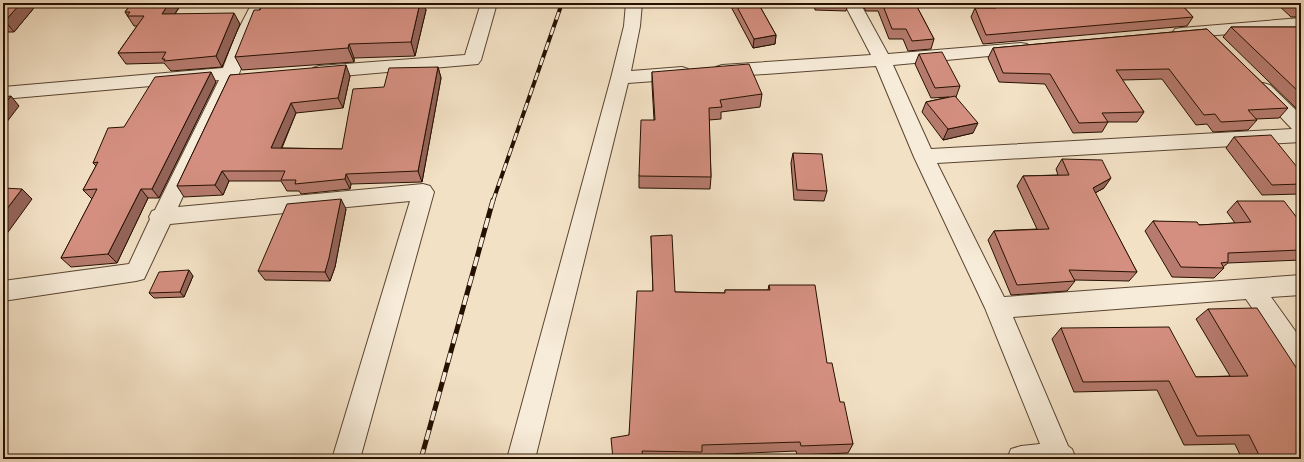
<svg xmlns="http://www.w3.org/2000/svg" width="1304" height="462" viewBox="0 0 1304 462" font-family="'IM FELL Double Pica',serif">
	<rect width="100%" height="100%" fill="#f3e1c5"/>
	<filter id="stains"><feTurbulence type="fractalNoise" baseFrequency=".005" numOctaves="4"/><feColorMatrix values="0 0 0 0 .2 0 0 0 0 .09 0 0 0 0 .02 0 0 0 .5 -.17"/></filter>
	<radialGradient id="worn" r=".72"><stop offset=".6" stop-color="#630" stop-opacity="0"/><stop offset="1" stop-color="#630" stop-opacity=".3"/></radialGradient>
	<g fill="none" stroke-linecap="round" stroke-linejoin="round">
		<defs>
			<g id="street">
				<polygon points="252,3 268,3 254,34 237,79 178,207 423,184 430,186 434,192 360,459 332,459 410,201 170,224 144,279 136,281 3,301 3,281 129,264 150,219 149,217 152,211 155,210 219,80 3,99 3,87 223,68 236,34"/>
				<polygon points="481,3 497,3 481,60 478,64 319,78 313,76 310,72 313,68 319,66 465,55"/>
				<polygon points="626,3 642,3 640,26 631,71 682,67 688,69 691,73 688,77 682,79 628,83 535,459 507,459 611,78 624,26"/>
				<polygon points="844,3 860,3 888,54 1021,43 1027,44 1030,48 1027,52 1021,53 893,65 931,149 1292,129 1254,89 1256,85 1263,83 1270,85 1301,115 1301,142 937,163 1004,297 1301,275 1301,295 1271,297 1301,339 1301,370 1292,367 1246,299 1013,317 1068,446 1072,449 1076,459 1007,459 1011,449 1021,446 1040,444 985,308 914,157 876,66 722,77 716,75 713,71 716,67 722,65 871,55"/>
				<polygon points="1301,18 1301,28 1181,38 1175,37 1172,33 1175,29 1181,28"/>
			</g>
		</defs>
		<use href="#street" stroke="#594431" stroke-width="2"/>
		<use href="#street" fill="#f7ecd9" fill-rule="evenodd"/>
		<defs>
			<polyline id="rail-far1" points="493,201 562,3"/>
			<polyline id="rail" points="421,459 493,200"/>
		</defs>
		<use href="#rail-far1" stroke="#261000" stroke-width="4"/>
		<use href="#rail" stroke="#261000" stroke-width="5"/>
		<use href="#rail-far1" stroke="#f7ecd9" stroke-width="2.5" stroke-dasharray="8" stroke-linecap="butt"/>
		<use href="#rail" stroke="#f7ecd9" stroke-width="3.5" stroke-dasharray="10" stroke-linecap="butt"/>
	</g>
	<g fill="#b67b6e" stroke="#261000">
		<polygon points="3,3 38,3 14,32 3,32"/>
		<polygon points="132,3 182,3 175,14 240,24 222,67 171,71 164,63 126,64 118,53 137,26 134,26 125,12"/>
		<polygon points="263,3 423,3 426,10 415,56 354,58 354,62 242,70 235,57"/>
		<polygon points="729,3 758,3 776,35 775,44 753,48"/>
		<polygon points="814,3 848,3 846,11 815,10"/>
		<polygon points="861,3 915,3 934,39 931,49 908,51 903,39 889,39 878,11 866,11"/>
		<polygon points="984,3 1180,3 1193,17 1187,26 983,44 971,17 975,8 987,8"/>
		<polygon points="1276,3 1301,3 1301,17 1291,17"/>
		<polygon points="1231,27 1301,27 1301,113 1223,37"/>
		<polygon points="1207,29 1288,108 1279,118 1256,119 1257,120 1248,130 1213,132 1207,124 1196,125 1162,79 1122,80 1144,112 1137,122 1108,122 1102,132 1073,133 1045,84 999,82 988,58 993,48"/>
		<polygon points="919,54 960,86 956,97 973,133 943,140 922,112 926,102 949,97 931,98 915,64"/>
		<polygon points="438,67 441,78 422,182 351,184 350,189 301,194 299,191 287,191 281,181 229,181 223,195 184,197 177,186 230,75 350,76 343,108 296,113 282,148 342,149 384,87"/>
		<polygon points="652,72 762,94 760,107 721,112 721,119 709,120 711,177 710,189 639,188 639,176 654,120 652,84"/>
		<polygon points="216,82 159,198 148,198 117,263 71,267 61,258 92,199 83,190 96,166 93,163 124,127"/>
		<polygon points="1234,137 1301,172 1301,193 1300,194 1262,195 1226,148"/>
		<polygon points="793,153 827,191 824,201 794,200 791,163"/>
		<polygon points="1062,159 1104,188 1095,193 1137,272 1129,281 1074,280 1075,281 1067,291 1011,295 988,240 994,231 1037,229 1017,186 1023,176 1058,175 1056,169"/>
		<polygon points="1237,201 1301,223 1301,260 1228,263 1223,267 1224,268 1214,278 1172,277 1145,231 1153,221 1199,225 1235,223 1227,212"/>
		<polygon points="346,209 335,267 330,281 265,280 258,271"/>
		<polygon points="651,236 675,292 725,293 725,290 768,290 769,285 827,363 840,402 853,444 848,453 797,455 796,451 702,455 701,459 613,459 629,435 653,291"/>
		<polygon points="193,276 184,297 154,298 149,293"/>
		<polygon points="1208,309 1301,375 1301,459 1242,459 1235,444 1184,445 1157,390 1074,392 1052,339 1061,328 1196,377 1230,376 1196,319"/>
	</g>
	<g fill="#94645a" stroke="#261000">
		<polygon points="21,3 38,3 14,32 5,21"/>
		<polygon points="169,3 182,3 168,24 162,14"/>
		<polygon points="420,3 423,3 426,10 415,56 411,42"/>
		<polygon points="234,13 240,24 222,67 216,56"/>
		<polygon points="776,35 775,44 753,48 754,39"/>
		<polygon points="349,44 354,58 354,62 348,48"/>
		<polygon points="346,65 350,76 343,108 338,98"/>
		<polygon points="438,67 441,78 422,182 418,171"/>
		<polygon points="211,72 216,82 159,198 152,189"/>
		<polygon points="11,96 19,106 3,127 3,106"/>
		<polygon points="291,103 296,113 277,158 271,148"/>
		<polygon points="978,123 973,133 943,140 948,129"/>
		<polygon points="222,171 229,181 223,195 215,185"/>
		<polygon points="346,174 351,184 350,189 345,179"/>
		<polygon points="1111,178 1104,188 1086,198 1093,188"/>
		<polygon points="22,189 32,199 3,239 3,214"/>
		<polygon points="141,189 148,198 117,263 108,254"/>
		<polygon points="341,199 346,209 335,267 330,281 325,272"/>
		<polygon points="189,270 193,276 184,297 180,292"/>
	</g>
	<g fill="#d48f80" stroke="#261000">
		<polygon points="3,3 21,3 5,21 3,21"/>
		<polygon points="132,3 169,3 162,14 234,13 216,56 164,61 165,59 162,59 166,52 118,53 144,16 127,16 130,12 125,12"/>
		<polygon points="263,3 420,3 411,42 349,44 348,48 235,57 254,10 260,10"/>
		<polygon points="735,3 758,3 776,35 754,39"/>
		<polygon points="882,3 915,3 934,39 912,41 906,29 892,29"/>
		<polygon points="993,3 1180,3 1193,17 986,35 975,8 996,8"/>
		<polygon points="1295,3 1301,3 1301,7 1299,7"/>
		<polygon points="1231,27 1301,27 1301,94"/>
		<polygon points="1207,29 1288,108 1248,110 1257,120 1221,122 1215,114 1204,115 1169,69 1116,70 1144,112 1102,113 1108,122 1079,123 1050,74 1003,73 993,48"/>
		<polygon points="942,52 960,86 935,88 919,54"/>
		<polygon points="749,64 762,94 720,100 722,107 709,108 711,177 639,176 641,120 655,120 652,72"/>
		<polygon points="346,65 338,98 291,103 271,148 342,149 353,89 384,87 389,68 438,67 418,171 346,174 345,179 295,184 296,180 281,180 285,171 222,171 215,185 177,186 230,75"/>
		<polygon points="211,72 152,189 141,189 108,254 61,258 97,189 83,190 98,162 93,163 108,128 124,127 155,77"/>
		<polygon points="11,96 3,106 3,97"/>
		<polygon points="955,96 978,123 948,129 926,102"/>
		<polygon points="1271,135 1301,172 1301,184 1272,185 1234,137"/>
		<polygon points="793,153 822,154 827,191 797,190"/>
		<polygon points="1062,159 1102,160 1111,178 1093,188 1137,272 1069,270 1075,281 1017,285 994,231 1049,229 1023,176 1069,175"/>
		<polygon points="3,188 22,189 3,214"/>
		<polygon points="341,199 329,258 325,272 258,271 287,204"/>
		<polygon points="1237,201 1284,201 1301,223 1301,250 1228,253 1228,262 1221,263 1224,268 1181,267 1153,221 1197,222 1199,225 1251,222"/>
		<polygon points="672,235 675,292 725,293 725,290 770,290 769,285 815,285 827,363 832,363 840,402 844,402 853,444 801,446 800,442 702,445 702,452 642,451 643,458 639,459 613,459 611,438 629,435 637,291 653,291 651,236"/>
		<polygon points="189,270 180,292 149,293 159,272"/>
		<polygon points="1257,308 1301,375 1301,406 1298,406 1301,411 1301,459 1261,459 1249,435 1197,436 1169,381 1083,382 1061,328 1169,327 1196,377 1248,376 1208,309"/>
	</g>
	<rect width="1304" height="462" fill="none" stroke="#f3e1c5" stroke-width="16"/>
	<rect x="4" y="4" width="1296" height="454" fill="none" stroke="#261000" stroke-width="2"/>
	<rect x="8" y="8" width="1288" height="446" fill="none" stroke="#261000"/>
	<rect width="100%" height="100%" filter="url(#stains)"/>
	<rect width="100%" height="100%" fill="url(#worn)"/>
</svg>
